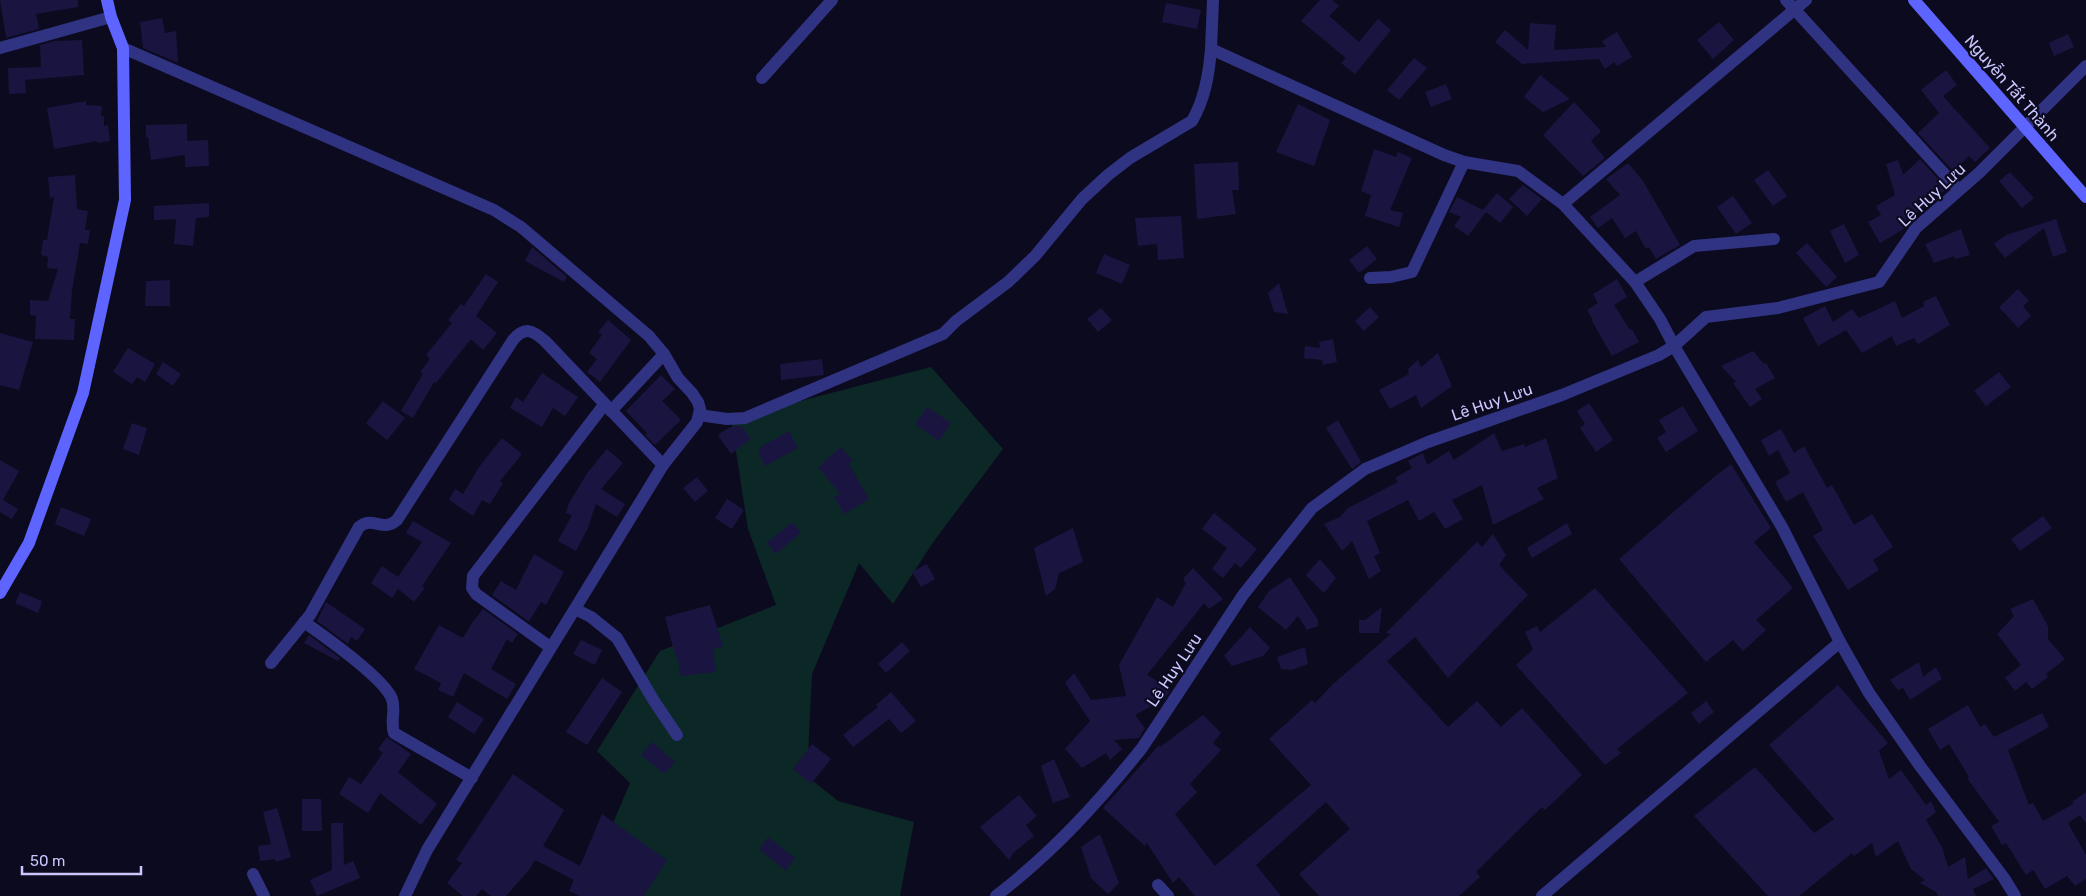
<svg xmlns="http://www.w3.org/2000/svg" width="2086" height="896" viewBox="0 0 2086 896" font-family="Rubik,sans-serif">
	<rect width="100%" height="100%" fill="#0c0a1e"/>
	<polygon fill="#0c2826" points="931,367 1003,449 934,541 893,604 859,563 812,674 807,776 838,801 914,822 900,896 582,896 630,783 597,751 660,651 776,605 748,529 731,419"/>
	<g fill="#1a1441">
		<polygon points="0,0 78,0 78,7 36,14 39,29 6,38"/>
		<polygon points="1320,0 1332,0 1339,6 1329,16 1359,42 1378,19 1391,30 1355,74 1341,63 1346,58 1301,21"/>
		<polygon points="1166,3 1201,10 1197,29 1162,22"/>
		<polygon points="162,18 165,33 176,31 178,63 143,48 140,22"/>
		<polygon points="1719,22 1734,40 1713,59 1697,40"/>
		<polygon points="1530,23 1556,25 1554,50 1606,47 1602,41 1617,32 1632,57 1617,66 1614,62 1605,69 1599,59 1522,64 1495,42 1505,30 1528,50"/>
		<polygon points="2068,34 2074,47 2054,56 2049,43"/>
		<polygon points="82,40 84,75 25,80 26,93 9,94 8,68 41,67 40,45 55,41"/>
		<polygon points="1414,58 1427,68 1399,100 1387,90"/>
		<polygon points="1946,70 1957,85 1943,96 1990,148 1975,162 1969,156 1953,171 1918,133 1939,113 1921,90"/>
		<polygon points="1540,75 1570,99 1543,112 1524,97"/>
		<polygon points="1446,84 1452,99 1431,107 1425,92"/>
		<polygon points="86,101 86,105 102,106 101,116 104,116 104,126 108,125 110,141 97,143 97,141 54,149 47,108"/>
		<polygon points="1574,102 1601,131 1591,141 1605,158 1583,176 1543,135"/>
		<polygon points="1298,104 1330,120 1314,166 1276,152"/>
		<polygon points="187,124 187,141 208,140 209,166 185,167 185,155 151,160 148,137 146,137 146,125"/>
		<polygon points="1374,149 1396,157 1398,152 1412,158 1390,210 1403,213 1399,227 1365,216 1371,195 1361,191"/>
		<polygon points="1920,159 1947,189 1903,224 1905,228 1880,243 1868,222 1881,215 1876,206 1895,195 1886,164 1898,160 1903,175"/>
		<polygon points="1238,162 1239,190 1232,190 1236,214 1197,219 1194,164"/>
		<polygon points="1628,163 1643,181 1680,245 1656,259 1649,247 1646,249 1636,231 1625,238 1612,218 1598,228 1590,217 1620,195 1606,179"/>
		<polygon points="1768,170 1787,196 1773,206 1754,180"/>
		<polygon points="2010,172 2034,198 2022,208 1999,181"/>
		<polygon points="75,175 77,209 88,211 85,230 90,230 88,244 80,243 72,291 70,319 75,319 74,340 35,339 36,316 30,315 30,300 48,301 58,269 47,268 48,257 41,255 43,240 47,240 54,197 50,198 48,177"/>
		<polygon points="1523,185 1542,199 1527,216 1509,199"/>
		<polygon points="1497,193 1513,207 1500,223 1486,212 1468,236 1454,226 1461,217 1449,212 1457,197 1483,210"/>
		<polygon points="1733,196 1752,223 1736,234 1717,207"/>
		<polygon points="209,203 209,217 196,218 193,246 174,244 176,219 154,220 154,206"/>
		<polygon points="1181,216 1184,258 1158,260 1157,244 1138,246 1135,218"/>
		<polygon points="2056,219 2067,252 2053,257 2044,228 2005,258 1994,244 2006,235"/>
		<polygon points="1844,224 1859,255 1845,263 1830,231"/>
		<polygon points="1961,229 1970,255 1955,259 1954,256 1934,263 1925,244"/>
		<polygon points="1807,243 1837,277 1826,287 1796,253"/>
		<polygon points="1367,246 1377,259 1359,273 1349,260"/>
		<polygon points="532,247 567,277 564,282 525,261"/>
		<polygon points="1104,254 1130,265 1122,284 1096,273"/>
		<polygon points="486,274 498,282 476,316 497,333 483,350 471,339 436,383 434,382 413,418 401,411 423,374 420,372 430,359 426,355 452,323 448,320 461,304 464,306"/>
		<polygon points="1617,279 1627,297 1614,305 1630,330 1632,329 1639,342 1612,356 1592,321 1593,320 1587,310 1598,303 1593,294"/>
		<polygon points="170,280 170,306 145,306 146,281"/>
		<polygon points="1279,283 1288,314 1274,312 1268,293"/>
		<polygon points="2018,289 2029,301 2023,306 2031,316 2018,328 1999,307"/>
		<polygon points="1936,296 1950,325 1918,344 1914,338 1896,346 1892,336 1862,353 1846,330 1818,346 1803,318 1825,306 1833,322 1852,309 1859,318 1895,301 1902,318 1924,306 1923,302"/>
		<polygon points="1370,307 1379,317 1364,331 1355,321"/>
		<polygon points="1101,308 1112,320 1098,332 1087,319"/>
		<polygon points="608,320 631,340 600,382 587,372 597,359 589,353 602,335 598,332"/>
		<polygon points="0,333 33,342 19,390 0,385"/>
		<polygon points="1333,339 1337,362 1323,365 1322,360 1304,358 1305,346 1320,348 1319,342"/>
		<polygon points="128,348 155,364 145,382 137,377 132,384 113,372"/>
		<polygon points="1753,351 1764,364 1766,363 1775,378 1755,389 1762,399 1750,407 1733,383 1736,382 1721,366"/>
		<polygon points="1438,353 1452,386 1421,408 1416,395 1390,409 1379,390 1409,374 1408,369 1418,360 1421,367"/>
		<polygon points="822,359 824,375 781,380 780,364"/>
		<polygon points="163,362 181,374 173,386 156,374"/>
		<polygon points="1999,372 2011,387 1986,406 1974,391"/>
		<polygon points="542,373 578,397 565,416 553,408 542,427 510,408 516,397 523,402"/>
		<polygon points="661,375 675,389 662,401 681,420 655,445 645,435 647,433 626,411"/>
		<polygon points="383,401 405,418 387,440 366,423"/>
		<polygon points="1589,403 1613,440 1596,452 1580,428 1585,424 1577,411"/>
		<polygon points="1683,406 1698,431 1666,452 1657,438 1666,432 1659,420"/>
		<polygon points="927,407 951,423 939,441 915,424"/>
		<polygon points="1338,420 1361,462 1352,469 1326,428"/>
		<polygon points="132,423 147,428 139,455 123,449"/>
		<polygon points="742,426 751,439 731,454 718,435 730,427"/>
		<polygon points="1781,429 1794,453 1804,446 1827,488 1832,485 1854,525 1872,514 1893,547 1873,560 1879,570 1848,590 1813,536 1823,530 1803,492 1786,502 1775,482 1790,473 1778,450 1769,456 1761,440"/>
		<polygon points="789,431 798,448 765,466 758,452 762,446"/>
		<polygon points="1494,433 1502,451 1524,444 1525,447 1546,438 1558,478 1537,488 1544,499 1493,525 1482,485 1452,500 1463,519 1445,529 1434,512 1419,521 1408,500 1367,521 1380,553 1374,556 1381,571 1369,579 1352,541 1342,551 1324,524 1340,517 1348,508 1398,482 1395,478 1412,468 1408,461 1423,453 1427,465 1449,451 1454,460"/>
		<polygon points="502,438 522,454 500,481 503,483 490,504 482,500 473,516 449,500 455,489 463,494 479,467"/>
		<polygon points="841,447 853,461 849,464 869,499 844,514 834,497 840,494 818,467"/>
		<polygon points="607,449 623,463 601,489 625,504 617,517 596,504 587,530 576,551 558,541 572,515 566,513 569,503 588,472"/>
		<polygon points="0,460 19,471 3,500 18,509 12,519 0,512"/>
		<polygon points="1731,464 1771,528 1754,542 1793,588 1756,620 1766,630 1743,651 1733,640 1706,662 1619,559 1714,477"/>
		<polygon points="697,477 708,491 695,502 683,488"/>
		<polygon points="727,499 744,510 732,529 715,518"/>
		<polygon points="61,507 91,519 84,536 55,524"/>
		<polygon points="1214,513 1257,549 1241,568 1235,563 1223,578 1212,569 1227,548 1202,529"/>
		<polygon points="2043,516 2052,528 2020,551 2011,539"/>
		<polygon points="413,521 451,543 422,586 425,588 414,602 398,589 392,598 371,583 382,566 398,577 422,542 406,533"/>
		<polygon points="792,522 801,533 776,554 767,543"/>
		<polygon points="1567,523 1572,534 1532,558 1527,548"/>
		<polygon points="1073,528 1083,562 1059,573 1055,589 1046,596 1034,548"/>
		<polygon points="1493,534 1506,555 1499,565 1528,595 1448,678 1415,637 1387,661 1448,727 1477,701 1501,727 1522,708 1582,775 1545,810 1542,807 1476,872 1480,877 1459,896 1319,896 1299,874 1350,829 1326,802 1256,865 1281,896 1195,896 1179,877 1173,883 1147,843 1145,846 1103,808 1159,745 1160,747 1203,715 1221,733 1213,743 1221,750 1190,784 1197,792 1175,814 1215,866 1311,785 1269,739 1312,700 1315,703 1333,684 1391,634 1386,633 1477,542 1482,547"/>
		<polygon points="534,554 564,572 546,605 541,602 530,620 528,621 492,595 501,581 516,590"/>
		<polygon points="1320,559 1336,578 1324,593 1306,575"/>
		<polygon points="927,564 935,579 921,587 912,572"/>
		<polygon points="1193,568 1223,599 1209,609 1204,603 1147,675 1171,689 1165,699 1135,715 1145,728 1139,738 1114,740 1122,749 1110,760 1106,753 1082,768 1065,749 1090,721 1065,683 1074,673 1091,700 1126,696 1119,665 1157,597 1173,607 1186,583 1183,579"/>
		<polygon points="1290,577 1318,620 1318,626 1307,630 1298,616 1286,630 1258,607 1269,591"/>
		<polygon points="1595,588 1688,693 1617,749 1621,753 1605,765 1516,665 1533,649 1525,632 1537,626 1540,632"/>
		<polygon points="20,592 42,601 38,613 15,603"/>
		<polygon points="2033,599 2048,626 2048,639 2065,659 2046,674 2048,677 2032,689 2026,682 2015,691 2005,678 2021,665 1997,634 2014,616 2010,609"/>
		<polygon points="326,602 365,629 357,641 351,637 348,644 317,621"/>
		<polygon points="710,605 723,646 713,649 716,672 680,676 678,658 676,658 665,617"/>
		<polygon points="1382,607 1379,633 1359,633 1359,620 1365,620"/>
		<polygon points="483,609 518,634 512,643 507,639 491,669 516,684 507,699 464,673 453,697 438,690 441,683 414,669 439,625 463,638 472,623"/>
		<polygon points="1250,627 1270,648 1263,656 1232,666 1224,656"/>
		<polygon points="309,635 340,658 338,661 304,643"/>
		<polygon points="581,640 602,650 595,665 573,654"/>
		<polygon points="902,642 910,651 886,673 878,664"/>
		<polygon points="1305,647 1308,664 1292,670 1281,669 1277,657"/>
		<polygon points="1919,662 1923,677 1936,667 1942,679 1910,700 1903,688 1898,690 1890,680"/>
		<polygon points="602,678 622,692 587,745 566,732"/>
		<polygon points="1838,685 1888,743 1879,751 1889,779 1901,770 1926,805 1931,801 1936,812 1926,820 1942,847 1948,867 1965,857 1968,879 1986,868 1994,879 1973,889 1976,896 1938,896 1936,892 1920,883 1925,880 1911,869 1898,841 1876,857 1872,843 1854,856 1852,853 1799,896 1768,896 1694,816 1755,767 1814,833 1834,819 1769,745"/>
		<polygon points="891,692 916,721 901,733 889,719 853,747 843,735 878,707 876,705"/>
		<polygon points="1706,701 1714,712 1699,724 1691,713"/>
		<polygon points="457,702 484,719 474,734 448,717"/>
		<polygon points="1968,705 1980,727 1985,724 1994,737 2042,713 2049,727 2008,750 2029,805 2033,803 2043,821 2073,804 2072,802 2086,792 2086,823 2080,815 2068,823 2086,855 2086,879 2075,886 2067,876 2045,889 2033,870 2026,875 2006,843 2002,845 1991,826 1999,822 1967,778 1969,777 1949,744 1940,750 1928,729"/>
		<polygon points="387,737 411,754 398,772 437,804 421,825 380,793 368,813 339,794 349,777 361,784 383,753 378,749"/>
		<polygon points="652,742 675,762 664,774 641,755"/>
		<polygon points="812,744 831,759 811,784 793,769"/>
		<polygon points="1054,759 1070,797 1053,803 1041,766"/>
		<polygon points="513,774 564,810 543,846 580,866 602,814 667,860 644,896 580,896 569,891 574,880 535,860 529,870 506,896 491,896 482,889 476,896 463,896 447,883 462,863 456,860"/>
		<polygon points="1019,795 1037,816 1026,825 1034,836 1013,853 1009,860 980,827"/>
		<polygon points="302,799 321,799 322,831 302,831"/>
		<polygon points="277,808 291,857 276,862 275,859 260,861 258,846 271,844 263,812"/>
		<polygon points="331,823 343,823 344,865 353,861 360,878 317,896 310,880 332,870"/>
		<polygon points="1100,834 1119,883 1108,894 1091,878 1081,847"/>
		<polygon points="768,837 795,858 786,871 759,849"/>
	</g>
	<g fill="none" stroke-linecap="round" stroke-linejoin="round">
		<g stroke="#303282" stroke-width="12">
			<polyline points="1213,0 1211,49 1444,155 1464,162 1518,171 1563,204 1635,282 1694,246 1774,239"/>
			<polyline points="1786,0 1959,190"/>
			<polyline points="0,48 111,17"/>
			<polyline points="123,48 494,210 521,227 649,336 664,354 678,378 692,393 698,402 700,409 697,422 663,465 427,850 405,896"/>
			<polyline points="762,78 832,0"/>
			<polyline points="1563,204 1806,0"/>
			<polyline points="1370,278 1391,277 1412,272 1464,162"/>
			<polyline points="1635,282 1660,319 1674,346 1782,527 1840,642 1869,693 1920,766 2004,878 2015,896"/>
			<polyline points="611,411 664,354"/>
			<path d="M699,415L727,419L745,418L943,334L956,321L1008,282L1035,256L1082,199L1108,175L1130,158L1192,121C1205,99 1209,74 1211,49"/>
			<polyline points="575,609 591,617 617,638 654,701 677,735"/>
			<path d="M304,622C324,636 384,678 392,699C396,710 390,722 394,733L472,778"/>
			<polyline points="550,647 476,594 472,588 473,576 604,405"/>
			<path d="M271,663L310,615L359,527C373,515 382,533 397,520L513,340C525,326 532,330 545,341L663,465"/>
			<polyline points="253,874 264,896"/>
			<polyline points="1158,885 1168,896"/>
			<path d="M996,896C1053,852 1097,804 1142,748L1243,595L1312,508L1365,469L1428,442L1562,395L1659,355L1674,346L1706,317L1778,308L1879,282L1916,228L1980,172L2086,66"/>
			<polyline points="1542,896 1840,642"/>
		</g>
		<g stroke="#5e64ff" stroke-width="12">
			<polyline points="1914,0 2086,197"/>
			<polyline points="0,593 29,543 83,393 125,200 123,48 111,17 107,0"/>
		</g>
	</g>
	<g text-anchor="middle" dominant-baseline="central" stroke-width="4.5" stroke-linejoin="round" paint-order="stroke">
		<g font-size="16" fill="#cac7ff" stroke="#0c0a1e">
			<text transform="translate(2012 88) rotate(49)">Nguyễn Tất Thành</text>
			<text transform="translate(1932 195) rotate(-43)">Lê Huy Lưu</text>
			<text transform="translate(1492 402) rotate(-19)">Lê Huy Lưu</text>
			<text transform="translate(1174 670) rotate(-56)">Lê Huy Lưu</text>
		</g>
	</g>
	<path d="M22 866v8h119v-8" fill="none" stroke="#cac7ff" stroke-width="2.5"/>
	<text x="30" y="866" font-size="15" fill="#cac7ff" stroke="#0c0a1e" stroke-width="4" paint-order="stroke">50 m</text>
</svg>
